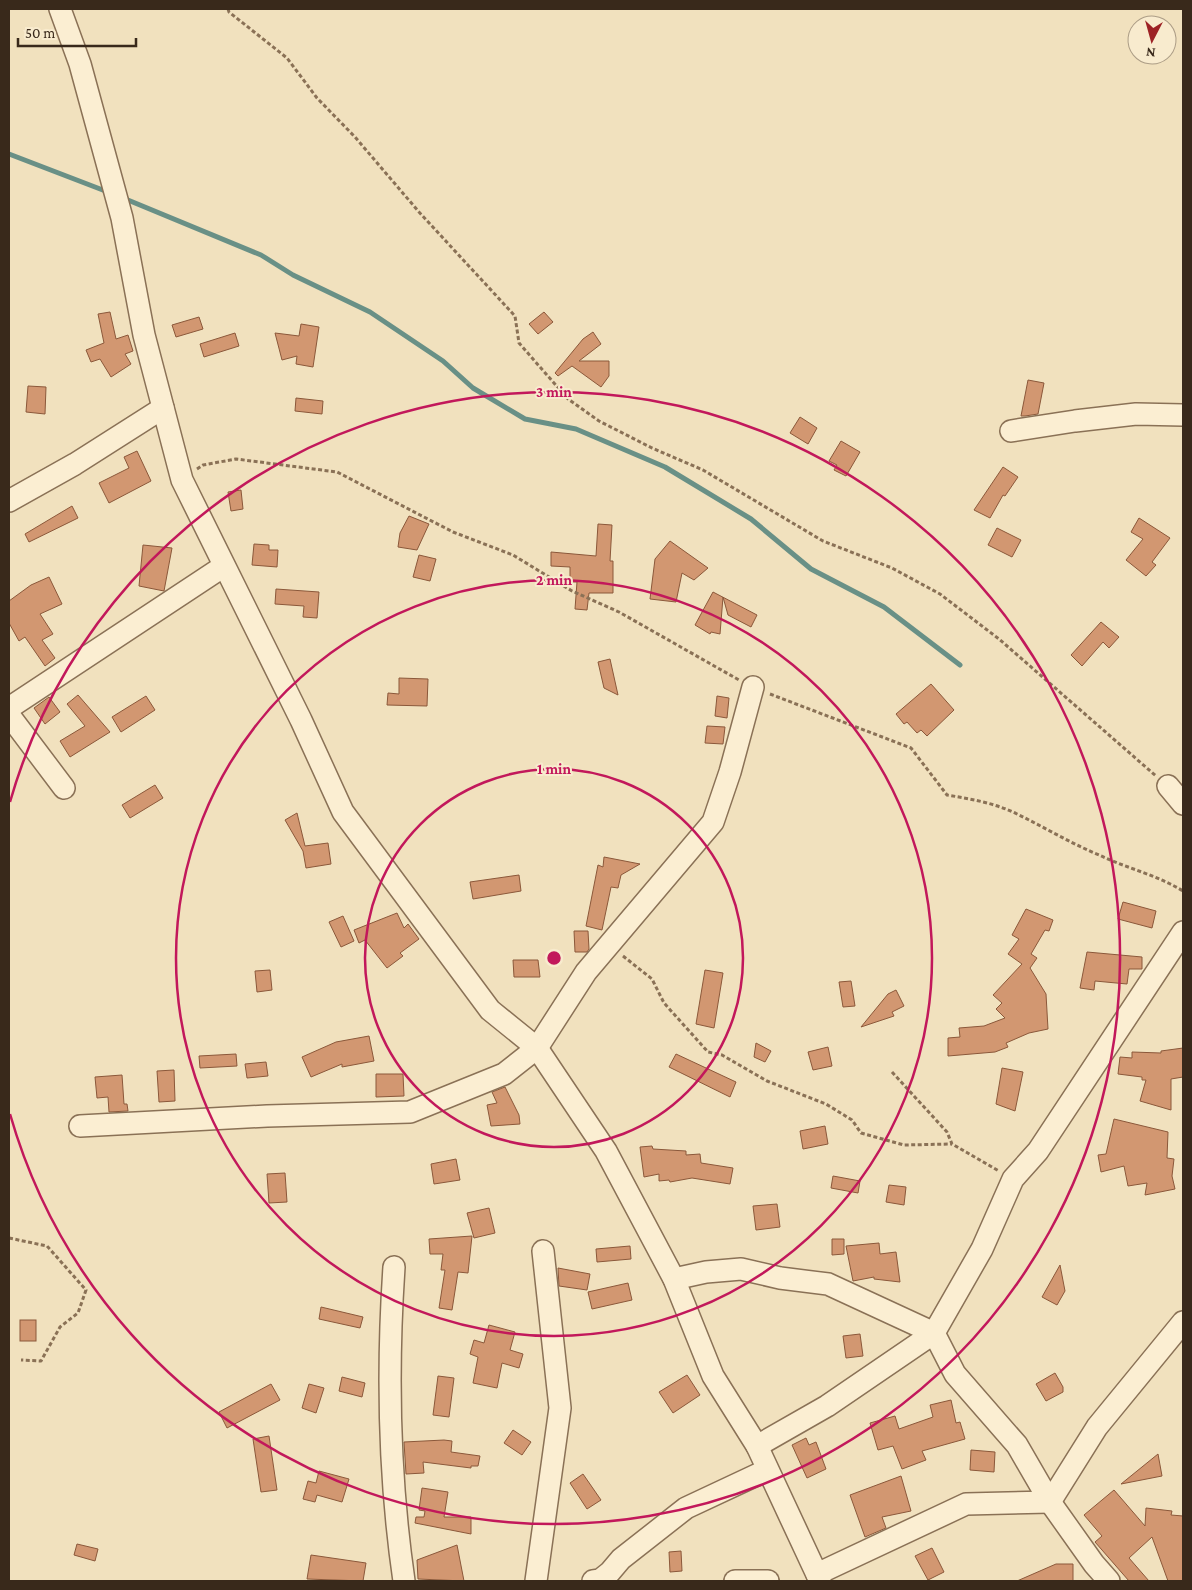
<svg xmlns="http://www.w3.org/2000/svg" width="1192" height="1590" viewBox="0 0 1192 1590" font-family="'Crimson Pro',serif">
	<rect width="100%" height="100%" fill="#f1e1be"/>
	<g fill="none" stroke-linecap="round" stroke-linejoin="round">
		<g stroke="#699086" stroke-width="5">
			<polyline points="9,154 108,192"/>
			<polyline points="123,198 261,255 293,275 370,312 443,361 473,388 525,419 576,429 665,467 751,519 811,569 884,607 960,665"/>
		</g>
	</g>
	<g fill="#d29771" stroke="#8b583a">
		<polygon points="110,312 116,339 128,335 133,351 125,354 131,364 111,377 100,359 91,362 86,350 104,343 98,314"/>
		<polygon points="544,312 553,322 538,334 529,324"/>
		<polygon points="199,317 203,329 176,337 172,325"/>
		<polygon points="301,324 319,327 313,367 296,364 297,356 282,360 275,333 299,336"/>
		<polygon points="593,332 601,344 579,361 609,361 609,376 601,387 572,366 558,376 555,373 583,339"/>
		<polygon points="235,333 239,346 204,357 200,344"/>
		<polygon points="1028,380 1044,383 1038,414 1025,416 1021,416"/>
		<polygon points="28,386 46,387 45,414 26,412"/>
		<polygon points="296,398 323,401 322,414 295,411"/>
		<polygon points="800,417 817,428 808,444 790,433"/>
		<polygon points="841,441 860,452 846,476 834,470 837,465 829,461"/>
		<polygon points="137,451 151,481 109,503 99,483 129,468 124,457"/>
		<polygon points="1003,467 1018,477 1005,496 1003,495 990,518 974,510"/>
		<polygon points="241,490 243,509 231,511 228,492"/>
		<polygon points="72,506 78,518 29,542 25,534"/>
		<polygon points="409,516 429,524 417,550 398,547 400,533"/>
		<polygon points="1139,518 1170,538 1152,562 1156,565 1146,576 1126,560 1143,539 1131,532"/>
		<polygon points="598,524 612,525 610,561 613,561 613,593 589,593 587,610 575,609 577,582 570,582 570,567 551,566 551,552 596,556"/>
		<polygon points="997,528 1021,540 1012,557 988,545"/>
		<polygon points="670,541 708,568 694,580 682,573 676,602 650,599 655,559"/>
		<polygon points="254,544 269,545 269,550 278,550 277,567 252,565"/>
		<polygon points="143,545 172,548 164,591 139,586"/>
		<polygon points="419,555 436,559 430,581 413,577"/>
		<polygon points="49,577 62,604 40,614 53,634 42,640 55,658 45,666 25,637 19,641 9,623 9,601 31,585"/>
		<polygon points="276,589 319,592 317,618 303,617 304,606 275,604"/>
		<polygon points="713,592 757,615 751,627 728,615 723,597 720,634 711,632 710,634 695,625"/>
		<polygon points="1101,622 1119,637 1109,648 1103,642 1082,666 1071,655"/>
		<polygon points="610,659 618,695 604,688 598,662"/>
		<polygon points="399,678 428,679 427,706 387,705 388,693 399,694"/>
		<polygon points="931,684 954,710 927,736 921,730 917,733 907,722 904,724 896,714"/>
		<polygon points="78,695 110,732 70,757 60,741 85,726 67,704"/>
		<polygon points="146,696 155,710 121,732 112,717"/>
		<polygon points="717,696 729,698 727,718 715,716"/>
		<polygon points="49,697 60,712 45,724 34,708"/>
		<polygon points="707,726 725,727 723,744 705,743"/>
		<polygon points="155,785 163,798 130,818 122,805"/>
		<polygon points="297,813 305,846 328,843 331,864 306,868 303,851 285,820"/>
		<polygon points="604,857 640,864 621,875 618,888 611,887 602,930 586,926 598,865 603,867"/>
		<polygon points="519,875 521,891 473,899 470,882"/>
		<polygon points="1123,902 1156,911 1152,928 1118,919"/>
		<polygon points="1026,909 1053,920 1049,931 1045,930 1031,954 1037,958 1030,968 1046,994 1048,1029 1029,1033 1006,1043 1008,1047 995,1052 948,1056 948,1038 960,1037 959,1028 984,1026 1005,1018 996,1009 1002,1003 993,995 1022,964 1008,954 1019,939 1012,935"/>
		<polygon points="397,913 404,928 408,924 419,939 400,953 403,956 387,968 365,940 359,943 354,930"/>
		<polygon points="343,916 354,941 341,947 329,922"/>
		<polygon points="574,931 588,931 589,949 587,952 575,952"/>
		<polygon points="1087,952 1142,957 1142,969 1129,969 1127,984 1095,981 1094,990 1080,988"/>
		<polygon points="513,960 538,960 540,977 514,977"/>
		<polygon points="270,970 272,990 257,992 255,971"/>
		<polygon points="705,970 723,973 714,1028 696,1024"/>
		<polygon points="851,981 855,1006 843,1007 839,982"/>
		<polygon points="896,990 904,1006 892,1012 894,1016 861,1027 888,994"/>
		<polygon points="369,1036 374,1061 342,1067 342,1064 311,1077 302,1057 336,1042"/>
		<polygon points="756,1043 771,1051 765,1062 754,1057"/>
		<polygon points="828,1047 832,1066 813,1070 808,1052"/>
		<polygon points="1183,1048 1183,1077 1171,1079 1171,1110 1140,1101 1146,1080 1142,1080 1142,1077 1118,1074 1120,1057 1132,1058 1132,1052 1161,1053 1161,1051"/>
		<polygon points="236,1054 237,1066 200,1068 199,1056"/>
		<polygon points="676,1054 736,1082 730,1097 669,1067"/>
		<polygon points="266,1062 268,1076 247,1078 245,1064"/>
		<polygon points="1002,1068 1023,1072 1015,1111 996,1104"/>
		<polygon points="174,1070 175,1101 159,1102 157,1071"/>
		<polygon points="376,1074 403,1074 404,1096 376,1097"/>
		<polygon points="122,1075 124,1104 127,1104 128,1111 109,1112 108,1097 97,1098 95,1077"/>
		<polygon points="505,1087 519,1115 520,1124 491,1126 487,1105 497,1103 492,1092"/>
		<polygon points="1114,1119 1168,1132 1167,1158 1174,1159 1172,1176 1175,1189 1145,1195 1147,1183 1128,1186 1124,1166 1101,1172 1098,1155 1106,1154"/>
		<polygon points="825,1126 828,1144 803,1149 800,1131"/>
		<polygon points="652,1146 653,1149 686,1151 686,1155 700,1154 701,1163 733,1168 730,1184 692,1178 670,1182 669,1180 659,1181 659,1174 644,1177 640,1147"/>
		<polygon points="456,1159 460,1180 434,1184 431,1164"/>
		<polygon points="285,1173 287,1202 269,1203 267,1174"/>
		<polygon points="833,1176 860,1181 858,1193 831,1188"/>
		<polygon points="889,1185 906,1187 904,1205 886,1202"/>
		<polygon points="777,1204 780,1227 756,1230 753,1206"/>
		<polygon points="489,1208 495,1233 474,1238 467,1213"/>
		<polygon points="472,1236 468,1273 458,1272 452,1310 439,1308 445,1270 441,1270 443,1254 430,1254 429,1239"/>
		<polygon points="832,1239 844,1239 844,1254 832,1255"/>
		<polygon points="879,1243 880,1254 896,1252 900,1282 874,1279 874,1277 853,1281 846,1246"/>
		<polygon points="630,1246 631,1259 597,1262 596,1249"/>
		<polygon points="1060,1265 1065,1291 1057,1305 1042,1297"/>
		<polygon points="558,1268 590,1274 587,1290 559,1286"/>
		<polygon points="628,1283 632,1300 592,1309 588,1292"/>
		<polygon points="321,1307 363,1317 360,1328 319,1319"/>
		<rect x="20" y="1320" width="16" height="21"/>
		<polygon points="489,1325 515,1332 510,1350 523,1354 519,1368 502,1363 497,1388 473,1383 478,1357 470,1354 474,1340 484,1343"/>
		<polygon points="860,1334 863,1356 846,1358 843,1336"/>
		<polygon points="1055,1373 1063,1387 1063,1392 1046,1401 1036,1384"/>
		<polygon points="687,1375 700,1395 673,1413 659,1392"/>
		<polygon points="438,1376 454,1378 449,1417 433,1415"/>
		<polygon points="342,1377 365,1383 362,1397 339,1391"/>
		<polygon points="271,1384 280,1400 227,1428 219,1412"/>
		<polygon points="309,1384 324,1388 316,1413 302,1408"/>
		<polygon points="951,1400 956,1423 960,1422 965,1439 922,1451 926,1460 902,1469 893,1446 878,1450 870,1423 895,1416 899,1429 933,1417 930,1405"/>
		<polygon points="513,1430 531,1442 522,1455 504,1443"/>
		<polygon points="269,1436 277,1490 261,1492 253,1439"/>
		<polygon points="806,1438 809,1445 816,1442 826,1469 807,1478 792,1445"/>
		<polygon points="444,1440 452,1441 451,1452 480,1456 478,1466 471,1466 471,1468 423,1462 424,1473 406,1474 404,1442"/>
		<polygon points="971,1450 995,1452 994,1472 970,1470"/>
		<polygon points="1158,1454 1162,1476 1121,1484"/>
		<polygon points="319,1471 349,1479 342,1502 317,1495 315,1502 303,1499 308,1481 316,1483"/>
		<polygon points="583,1474 601,1500 587,1509 570,1483"/>
		<polygon points="901,1476 911,1511 882,1517 886,1528 865,1537 850,1495"/>
		<polygon points="422,1488 448,1492 444,1517 471,1517 471,1534 415,1523 416,1517 424,1517 425,1511 419,1510"/>
		<polygon points="1114,1490 1145,1526 1146,1508 1172,1511 1171,1515 1183,1516 1183,1581 1168,1581 1152,1537 1129,1558 1149,1581 1129,1581 1095,1542 1102,1536 1084,1515"/>
		<polygon points="77,1544 98,1549 95,1561 74,1555"/>
		<polygon points="457,1545 464,1581 418,1579 417,1560"/>
		<polygon points="932,1548 944,1572 928,1580 915,1556"/>
		<polygon points="681,1551 682,1571 670,1572 669,1552"/>
		<polygon points="311,1555 366,1563 363,1581 307,1579"/>
		<polygon points="1056,1564 1073,1564 1073,1581 1017,1581"/>
	</g>
	<g fill="none" stroke-linecap="round" stroke-linejoin="round">
		<defs>
			<g id="minor">
				<polyline points="60,9 80,64 122,218 144,335 182,480 301,720 343,812 490,1010 537,1048 606,1151 674,1279 713,1376 757,1446 820,1581"/>
				<polyline points="1011,431 1075,421 1136,414 1183,415"/>
				<polyline points="9,501 75,464 163,408"/>
				<polyline points="9,708 224,566"/>
				<polyline points="9,715 64,788"/>
				<polyline points="1168,786 1183,804"/>
				<polyline points="80,1126 267,1116 410,1112 504,1074 537,1048 586,972 713,822 730,772 753,687"/>
				<path d="M394,1267C387,1370 389,1478 404,1581"/>
				<polyline points="674,1279 706,1272 741,1269 780,1278 828,1284 934,1333"/>
				<polyline points="757,1446 827,1406 934,1333"/>
				<polyline points="817,1574 966,1504 1050,1502 1097,1427 1183,1322"/>
				<polyline points="536,1581 560,1408 543,1251"/>
				<polyline points="593,1581 600,1580 610,1572 621,1559 686,1508 767,1470"/>
				<polyline points="735,1581 768,1581"/>
				<polyline points="1109,1581 1094,1564 1050,1502 1017,1445 955,1374 934,1333 982,1249 1013,1179 1038,1151 1183,932"/>
			</g>
		</defs>
		<use href="#minor" stroke="#8a7156" stroke-width="24"/>
		<g stroke="#8a7156" stroke-width="3" stroke-dasharray="4 2.5" stroke-linecap="butt">
			<polyline points="228,9 229,12 287,58 317,98 355,137 419,212 515,316 519,343 568,399 599,421 652,448 703,470 823,541 892,568 940,594 999,639 1156,776"/>
			<polyline points="197,469 203,465 236,459 337,472 453,532 513,555 572,591 619,612 739,680"/>
			<path d="M770,694L911,748L947,795C971,799 995,803 1017,814C1044,827 1070,843 1099,855C1126,868 1157,875 1183,891"/>
			<polyline points="623,956 652,979 664,1003 708,1052 722,1055 767,1081 826,1104 852,1120 861,1133 904,1145 952,1144"/>
			<polyline points="892,1072 947,1132 952,1144 999,1171"/>
			<polyline points="9,1238 47,1246 86,1290 78,1313 60,1327 41,1361 21,1360"/>
		</g>
		<use href="#minor" stroke="#fbeed2" stroke-width="21"/>
	</g>
	<g fill="none" stroke="#c2185b" stroke-width="2.5">
		<circle cx="554" cy="958" r="189"/>
		<circle cx="554" cy="958" r="378"/>
		<path d="M10 802A566 566 0 1 1 10 1114"/>
	</g>
	<circle cx="554" cy="958" r="8" fill="#c2185b" stroke="#f8ebce" stroke-width="2.5"/>
	<g font-size="15" text-anchor="middle" font-weight="bold" fill="#c2185b" stroke="#f8ebce" stroke-width="4" stroke-linejoin="round" paint-order="stroke">
		<text x="554" y="397">3 min</text>
		<text x="554" y="585">2 min</text>
		<text x="554" y="774">1 min</text>
	</g>
	<rect width="1192" height="1590" fill="none" stroke="#39291b" stroke-width="20"/>
	<g transform="translate(1152 40) rotate(186)"><circle r="24" fill="#f8ebce" stroke="#ac9d86"/>
	<path d="M0-4L9 19L0 12L-9 19Z" fill="#9d2225"/>
	<text y="-8" font-size="14" font-weight="bold" text-anchor="middle" fill="#39291b">N</text>
	</g>
	<path d="M18 38v8h118v-8" fill="none" stroke="#39291b" stroke-width="2.5"/>
	<text x="25" y="38" font-size="15" fill="#39291b" stroke="#f8ebce" stroke-width="4" paint-order="stroke">50 m</text>
</svg>
